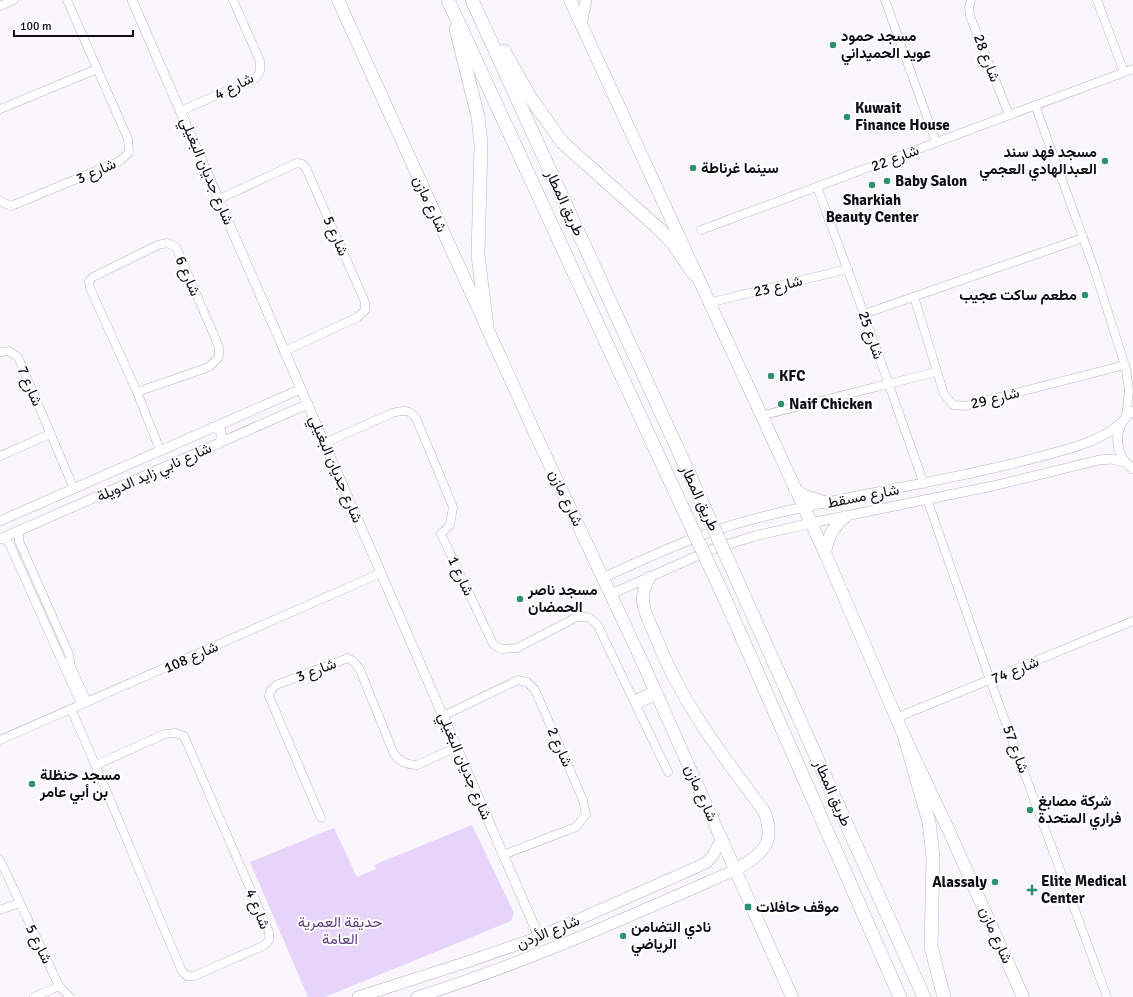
<svg xmlns="http://www.w3.org/2000/svg" width="1133" height="997" viewBox="0 0 1133 997" font-family="Signika,Vazirmatn,sans-serif">
	<rect width="100%" height="100%" fill="#f9f6fe"/>
	<polygon fill="#e7d4fb" points="472,825 514,913 511,921 325,997 308,997 250,862 334,828 357,877 376,869 374,865"/>
	<g fill="none" stroke-linecap="round" stroke-linejoin="round">
		<defs>
			<g id="minor">
				<polyline points="885,0 936,142"/>
				<polyline points="971,0 969,7 970,16 1009,115"/>
				<polyline points="1097,0 1124,72"/>
				<polyline points="0,6 14,0"/>
				<polyline points="1035,105 1094,268 1126,369 1129,391 1126,417"/>
				<polyline points="0,109 97,69"/>
				<polyline points="181,111 256,78 260,71 260,61 233,0"/>
				<polyline points="817,187 864,314 924,484"/>
				<polyline points="219,199 297,163 302,164 306,168 365,302 365,310 358,317 285,351"/>
				<polyline points="0,201 11,206 118,162 129,153 128,139 67,0"/>
				<polyline points="701,230 1133,69"/>
				<polyline points="914,297 944,394 953,405 965,406 1125,365"/>
				<polyline points="708,303 848,269"/>
				<polyline points="864,314 1083,238"/>
				<polyline points="0,352 9,351 18,357 74,489"/>
				<polyline points="137,392 209,367 219,357 219,347 176,247 167,243 158,245 93,277 89,281 90,288 137,392 160,450"/>
				<polyline points="760,416 936,372"/>
				<path d="M325,443L392,413C403,410 409,409 416,418L453,507L450,525L441,534L493,644L501,649L517,648L577,617H588L597,624L668,772"/>
				<polyline points="0,456 50,434"/>
				<polyline points="927,499 990,680 1107,997"/>
				<polyline points="19,530 19,541 69,654 71,667 87,702"/>
				<polyline points="3,537 10,545 81,704"/>
				<polyline points="634,700 655,689"/>
				<polyline points="636,705 658,695"/>
				<path d="M71,709C110,796 144,884 182,971L187,976H194L265,945L269,940V932L184,736L176,733L165,734L96,765"/>
				<polyline points="443,716 518,680 527,682 535,690 583,800 586,814 576,827 503,855"/>
				<polyline points="896,718 1133,621"/>
				<polyline points="0,740 381,573"/>
				<path d="M321,818L269,696L271,690L276,685L348,658L354,662L360,670L394,754C400,762 407,765 417,765L457,747"/>
				<polyline points="0,860 59,986 70,997"/>
				<polyline points="0,910 19,903"/>
				<polyline points="34,997 59,986"/>
			</g>
			<g id="tertiary">
				<polyline points="132,0 539,937"/>
				<path d="M1133,411C1112,425 1113,455 1133,469"/>
				<polyline points="213,427 221,431 221,440 218,444"/>
				<polyline points="0,521 301,389"/>
				<polyline points="0,539 308,404"/>
				<path d="M604,577C652,556 700,533 750,520C844,495 941,483 1035,458C1066,449 1099,444 1123,421"/>
				<polyline points="611,594 713,549 755,536 811,523 993,486 1099,460 1111,459 1124,462"/>
			</g>
			<g id="secondary">
				<polyline points="581,25 586,0"/>
				<polyline points="358,997 464,963 539,937 706,863 713,855 721,840"/>
				<path d="M417,997C526,963 630,916 735,870"/>
			</g>
			<g id="primary">
				<polyline points="338,0 539,442 641,659 792,997"/>
				<polyline points="570,0 825,553 905,738 949,831 1023,997"/>
				<polyline points="795,490 805,496 827,503"/>
				<path d="M825,553C828,537 832,528 845,517"/>
				<path d="M649,578C646,584 642,593 643,601C644,612 650,624 655,635C680,701 722,755 764,811C777,843 762,855 735,870"/>
			</g>
			<g id="trunk">
				<polyline points="448,0 665,470"/>
				<polyline points="472,0 685,465"/>
				<polyline points="456,29 478,117 481,144 478,255 487,328"/>
				<polyline points="504,51 530,97 562,142 659,229 672,242 694,274"/>
				<polyline points="742,591 924,997"/>
				<polyline points="725,599 900,997"/>
				<polyline points="905,738 929,822 933,857 931,947 944,997"/>
			</g>
		</defs>
		<use href="#minor" stroke="#bab1c4" stroke-width="9"/>
		<use href="#tertiary" stroke="#bab1c4" stroke-width="10"/>
		<use href="#secondary" stroke="#bab1c4" stroke-width="12"/>
		<use href="#primary" stroke="#bab1c4" stroke-width="13"/>
		<use href="#trunk" stroke="#bab1c4" stroke-width="14"/>
		<use href="#minor" stroke="#fff" stroke-width="8"/>
		<use href="#tertiary" stroke="#fff" stroke-width="9"/>
		<use href="#secondary" stroke="#fff" stroke-width="11"/>
		<use href="#primary" stroke="#fff" stroke-width="12"/>
		<use href="#trunk" stroke="#fff" stroke-width="13"/>
		<defs>
			<g id="trunk-bridge">
				<polyline points="685,465 742,591"/>
				<polyline points="665,470 725,599"/>
			</g>
		</defs>
		<use href="#trunk-bridge" stroke="#bab1c4" stroke-width="14" stroke-linecap="butt"/>
		<use href="#trunk-bridge" stroke="#fff" stroke-width="13"/>
	</g>
	<g fill="#2c916c" stroke="#fff" stroke-width="1.5">
		<circle cx="833" cy="45" r="4"/>
		<circle cx="847" cy="117" r="4"/>
		<circle cx="1105" cy="161" r="4"/>
		<circle cx="693" cy="168" r="4"/>
		<circle cx="887" cy="181" r="4"/>
		<circle cx="872" cy="185" r="4"/>
		<circle cx="1085" cy="295" r="4"/>
		<circle cx="771" cy="376" r="4"/>
		<circle cx="781" cy="404" r="4"/>
		<circle cx="520" cy="599" r="4"/>
		<circle cx="32" cy="784" r="4"/>
		<circle cx="1030" cy="810" r="4"/>
		<circle cx="995" cy="882" r="4"/>
		<path d="M1030 884h4v4h4v4h-4v4h-4v-4h-4v-4h4z"/>
		<rect x="744" y="903" width="8" height="8" rx="2"/>
		<circle cx="623" cy="936" r="4"/>
	</g>
	<g text-anchor="middle" dominant-baseline="central" stroke-width="4" stroke-linejoin="round" paint-order="stroke">
		<g font-size="15" font-weight="bold" fill="#110d14" stroke="#fff" text-anchor="start">
			<text x="841" y="36">مسجد حمود<tspan x="841" dy="17">عويد الحميداني</tspan></text>
			<text x="855" y="108">Kuwait<tspan x="855" dy="17">Finance House</tspan></text>
			<text x="1097" y="152" text-anchor="end">مسجد فهد سند<tspan x="1097" dy="17">العبدالهادي العجمي</tspan></text>
			<text x="701" y="168">سينما غرناطة</text>
			<text x="895" y="181">Baby Salon</text>
			<text x="872" y="200" text-anchor="middle">Sharkiah<tspan x="872" dy="17">Beauty Center</tspan></text>
			<text x="1077" y="295" text-anchor="end">مطعم ساكت عجيب</text>
			<text x="779" y="376">KFC</text>
			<text x="789" y="404">Naif Chicken</text>
			<text x="528" y="590">مسجد ناصر<tspan x="528" dy="17">الحمضان</tspan></text>
			<text x="40" y="775">مسجد حنظلة<tspan x="40" dy="17">بن أبي عامر</tspan></text>
			<text x="1038" y="801">شركة مصابغ<tspan x="1038" dy="17">فراري المتحدة</tspan></text>
			<text x="1041" y="881">Elite Medical<tspan x="1041" dy="17">Center</tspan></text>
			<text x="987" y="882" text-anchor="end">Alassaly</text>
			<text x="756" y="907">موقف حافلات</text>
			<text x="631" y="927">نادي التضامن<tspan x="631" dy="17">الرياضي</tspan></text>
		</g>
		<g font-size="15" fill="#110d14" stroke="#fff">
			<text transform="translate(987 58) rotate(69)">شارع 28</text>
			<text transform="translate(234 86) rotate(-27)">شارع 4</text>
			<text transform="translate(895 158) rotate(-21)">شارع 22</text>
			<text transform="translate(96 171) rotate(-24)">شارع 3</text>
			<text transform="translate(207 171) rotate(67)">شارع جديان البغيلي</text>
			<text transform="translate(565 203) rotate(65)">طريق المطار</text>
			<text transform="translate(430 204) rotate(65)">شارع مازن</text>
			<text transform="translate(336 236) rotate(66)">شارع 5</text>
			<text transform="translate(188 276) rotate(67)">شارع 6</text>
			<text transform="translate(778 286) rotate(-14)">شارع 23</text>
			<text transform="translate(871 335) rotate(71)">شارع 25</text>
			<text transform="translate(30 386) rotate(67)">شارع 7</text>
			<text transform="translate(995 398) rotate(-14)">شارع 29</text>
			<text transform="translate(336 469) rotate(67)">شارع جديان البغيلي</text>
			<text transform="translate(154 472) rotate(-24)">شارع نابي زايد الدويلة</text>
			<text transform="translate(863 496) rotate(-11)">شارع مسقط</text>
			<text transform="translate(566 498) rotate(65)">شارع مازن</text>
			<text transform="translate(700 498) rotate(65)">طريق المطار</text>
			<text transform="translate(461 576) rotate(65)">شارع 1</text>
			<text transform="translate(191 657) rotate(-24)">شارع 108</text>
			<text transform="translate(316 670) rotate(-21)">شارع 3</text>
			<text transform="translate(1015 670) rotate(-22)">شارع 74</text>
			<text transform="translate(560 747) rotate(66)">شارع 2</text>
			<text transform="translate(1016 749) rotate(70)">شارع 57</text>
			<text transform="translate(465 766) rotate(67)">شارع جديان البغيلي</text>
			<text transform="translate(701 793) rotate(66)">شارع مازن</text>
			<text transform="translate(833 793) rotate(66)">طريق المطار</text>
			<text transform="translate(258 909) rotate(68)">شارع 4</text>
			<text transform="translate(548 932) rotate(-22)">شارع الأردن</text>
			<text transform="translate(996 935) rotate(66)">شارع مازن</text>
			<text transform="translate(39 944) rotate(64)">شارع 5</text>
		</g>
		<g font-size="15" fill="#603d80" stroke="#fff">
			<text x="340" y="922">حديقة العمرية<tspan x="340" dy="17">العامة</tspan></text>
		</g>
	</g>
	<path d="M14 30v6h119v-6" fill="none" stroke="#110d14" stroke-width="2"/>
	<text x="20" y="30" font-size="12" fill="#110d14" stroke="#ffffff" stroke-width="3" paint-order="stroke">100 m</text>
</svg>
